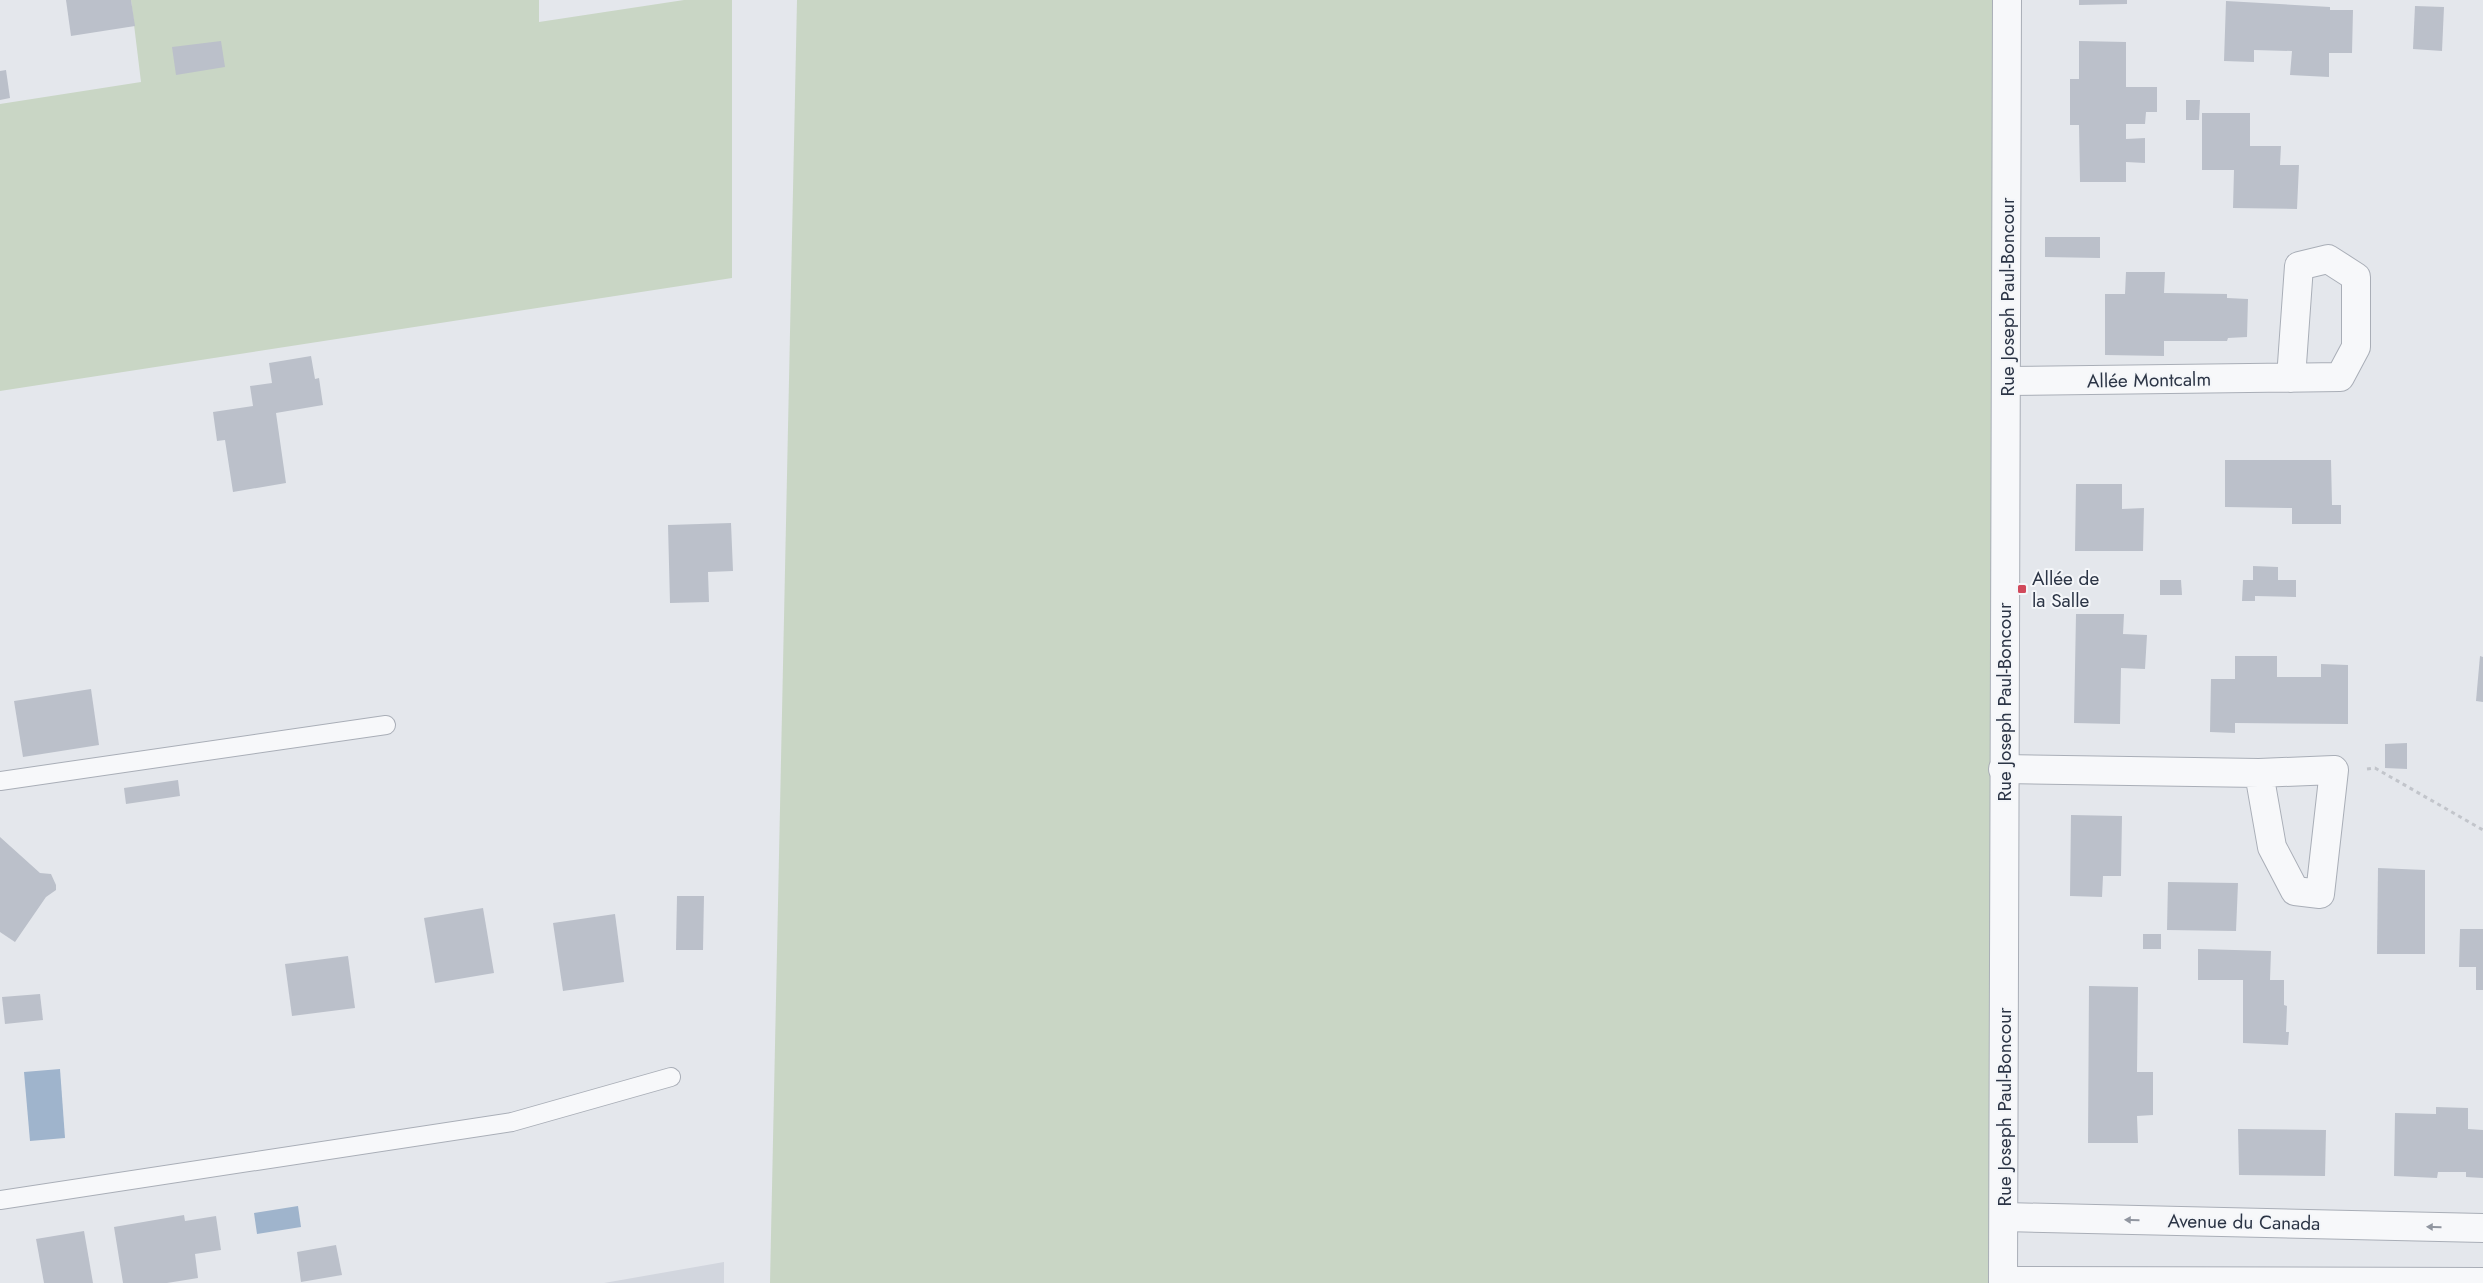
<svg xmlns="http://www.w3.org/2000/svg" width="2483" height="1283" viewBox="0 0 2483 1283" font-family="Jost,sans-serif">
	<rect width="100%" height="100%" fill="#e4e7ec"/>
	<polygon fill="#d2d6de" points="724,1262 724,1283 604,1283"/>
	<g fill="#c9d6c5">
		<polygon points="131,0 539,0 539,22 684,0 732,0 732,278 0,391 0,104 141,82"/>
		<polygon points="797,0 2007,0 2003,1283 770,1283"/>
	</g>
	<g fill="#9fb4cc">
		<polygon points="60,1069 65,1138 30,1141 24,1072"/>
		<polygon points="298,1206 301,1227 257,1234 254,1213"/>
	</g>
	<g fill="#bbc0ca">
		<polygon points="66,0 131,0 135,26 71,36"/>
		<polygon points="2079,0 2127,0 2127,4 2079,5"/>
		<polygon points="2226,1 2330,7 2330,10 2353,10 2352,53 2329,53 2329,77 2290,75 2292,51 2254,50 2254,62 2224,61"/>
		<polygon points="2415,6 2444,7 2442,51 2413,49"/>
		<polygon points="221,41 225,67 176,75 172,47"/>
		<polygon points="2079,41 2126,42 2126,87 2157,87 2157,112 2146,112 2145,124 2126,124 2126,139 2145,138 2145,163 2126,162 2126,182 2080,182 2079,125 2070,125 2070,79 2079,79"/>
		<polygon points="6,70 10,98 0,100 0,71"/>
		<polygon points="2186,100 2200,100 2199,120 2186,120"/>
		<polygon points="2202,113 2250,113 2250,146 2281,146 2280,165 2299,165 2297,209 2233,208 2234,170 2202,170"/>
		<polygon points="2045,237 2100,237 2100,258 2045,257"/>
		<polygon points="2126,272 2165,272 2164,293 2227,294 2227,298 2248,299 2247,337 2228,338 2227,341 2164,341 2164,356 2105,355 2105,294 2125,294"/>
		<polygon points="311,356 315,379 319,378 323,405 276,413 286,483 233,492 225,440 217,441 213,412 253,406 250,386 272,383 269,363"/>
		<polygon points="2225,460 2331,460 2332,505 2341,505 2341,524 2292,524 2292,508 2225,507"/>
		<polygon points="2076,484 2122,484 2122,509 2144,508 2143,551 2075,551"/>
		<polygon points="731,523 733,571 708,572 709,602 670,603 668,525"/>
		<polygon points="2253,566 2278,567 2278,580 2296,580 2296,597 2255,596 2255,601 2242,601 2243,580 2253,580"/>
		<polygon points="2160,580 2181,580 2182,595 2160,595"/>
		<polygon points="2076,614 2124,614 2123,634 2147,635 2145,669 2121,668 2120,724 2074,723"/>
		<polygon points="2235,656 2277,656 2277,677 2321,677 2321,664 2348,665 2348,724 2235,723 2235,733 2210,732 2211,679 2235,679"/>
		<polygon points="2480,656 2483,657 2483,702 2476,701"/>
		<polygon points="91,689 99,745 23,757 14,701"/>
		<polygon points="2407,743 2407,769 2385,768 2385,744"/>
		<polygon points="178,780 180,796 126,804 124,788"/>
		<polygon points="2071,815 2122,816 2121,876 2103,876 2102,897 2070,896"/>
		<polygon points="0,837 40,873 51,874 56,885 56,890 46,897 15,942 0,932"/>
		<polygon points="2378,868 2425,870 2425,954 2377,954"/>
		<polygon points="2168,882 2238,883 2236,931 2167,930"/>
		<polygon points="677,896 704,896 703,950 676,950"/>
		<polygon points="483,908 494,973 435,983 424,918"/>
		<polygon points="615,914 624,982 563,991 553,923"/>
		<polygon points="2460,929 2483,929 2483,990 2476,990 2476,967 2459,967"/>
		<rect x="2143" y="934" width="18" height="15"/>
		<polygon points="2198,949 2271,951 2270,980 2284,980 2284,1005 2287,1006 2286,1032 2289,1032 2288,1045 2243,1043 2243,980 2198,980"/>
		<polygon points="348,956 355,1008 292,1016 285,964"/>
		<polygon points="2089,986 2138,987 2137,1072 2153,1072 2153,1115 2137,1116 2138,1143 2088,1143"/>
		<polygon points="40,994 43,1020 5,1024 2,997"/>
		<polygon points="2436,1107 2468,1108 2468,1129 2483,1130 2483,1178 2466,1177 2466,1172 2438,1172 2437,1178 2394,1176 2395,1113 2436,1114"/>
		<polygon points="2238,1129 2326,1130 2325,1176 2239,1175"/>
		<polygon points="184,1215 185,1221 216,1216 221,1250 195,1254 198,1278 167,1283 123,1283 114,1227"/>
		<polygon points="84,1231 93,1283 44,1283 36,1239"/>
		<polygon points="336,1245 342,1275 301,1282 297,1252"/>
	</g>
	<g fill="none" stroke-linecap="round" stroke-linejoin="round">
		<defs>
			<g id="lane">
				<polyline points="0,781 386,725"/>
				<polyline points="0,1200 512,1122 671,1077"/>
			</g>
			<g id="street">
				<polyline points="2006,381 2340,377 2356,347 2356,277 2328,259 2299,266 2291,378"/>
				<polyline points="2003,769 2259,773 2272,847 2295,891 2320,894 2334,770 2259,773"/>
				<polyline points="2005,1217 2483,1228"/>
				<polyline points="2003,1281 2483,1282"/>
				<polyline points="2003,1283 2007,0"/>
			</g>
		</defs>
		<use href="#lane" stroke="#a9aeb7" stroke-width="20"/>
		<use href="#street" stroke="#a9aeb7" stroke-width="30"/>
		<polyline stroke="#c2c5cb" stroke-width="3" stroke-dasharray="4 4" stroke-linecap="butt" points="2367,769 2375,768 2483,830"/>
		<use href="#lane" stroke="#f7f8fa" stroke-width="18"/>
		<use href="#street" stroke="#f7f8fa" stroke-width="28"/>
	</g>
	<defs><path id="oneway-solid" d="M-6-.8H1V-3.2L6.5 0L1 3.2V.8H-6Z" transform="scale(1.25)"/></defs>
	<g fill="#9196a0">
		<use href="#oneway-solid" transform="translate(2132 1220) rotate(-179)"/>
		<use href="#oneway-solid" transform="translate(2434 1227) rotate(-179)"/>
	</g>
	<rect fill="#d1495b" stroke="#f4f6f9" stroke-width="2" x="2017" y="584" width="10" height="10" rx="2.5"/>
	<g text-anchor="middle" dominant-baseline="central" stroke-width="4" stroke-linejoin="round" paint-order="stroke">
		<g font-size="19" fill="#2b3445" stroke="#f4f6f9">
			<text transform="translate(2007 297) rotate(-90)">Rue Joseph Paul-Boncour</text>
			<text transform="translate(2149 380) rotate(-1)">Allée Montcalm</text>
			<text transform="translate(2004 702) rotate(-90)">Rue Joseph Paul-Boncour</text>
			<text transform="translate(2004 1107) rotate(-90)">Rue Joseph Paul-Boncour</text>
			<text transform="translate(2244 1222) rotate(1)">Avenue du Canada</text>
		</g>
		<g font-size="19" fill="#2b3445" stroke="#f4f6f9" text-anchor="start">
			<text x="2032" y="578">Allée de<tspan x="2032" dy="22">la Salle</tspan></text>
		</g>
	</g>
</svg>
